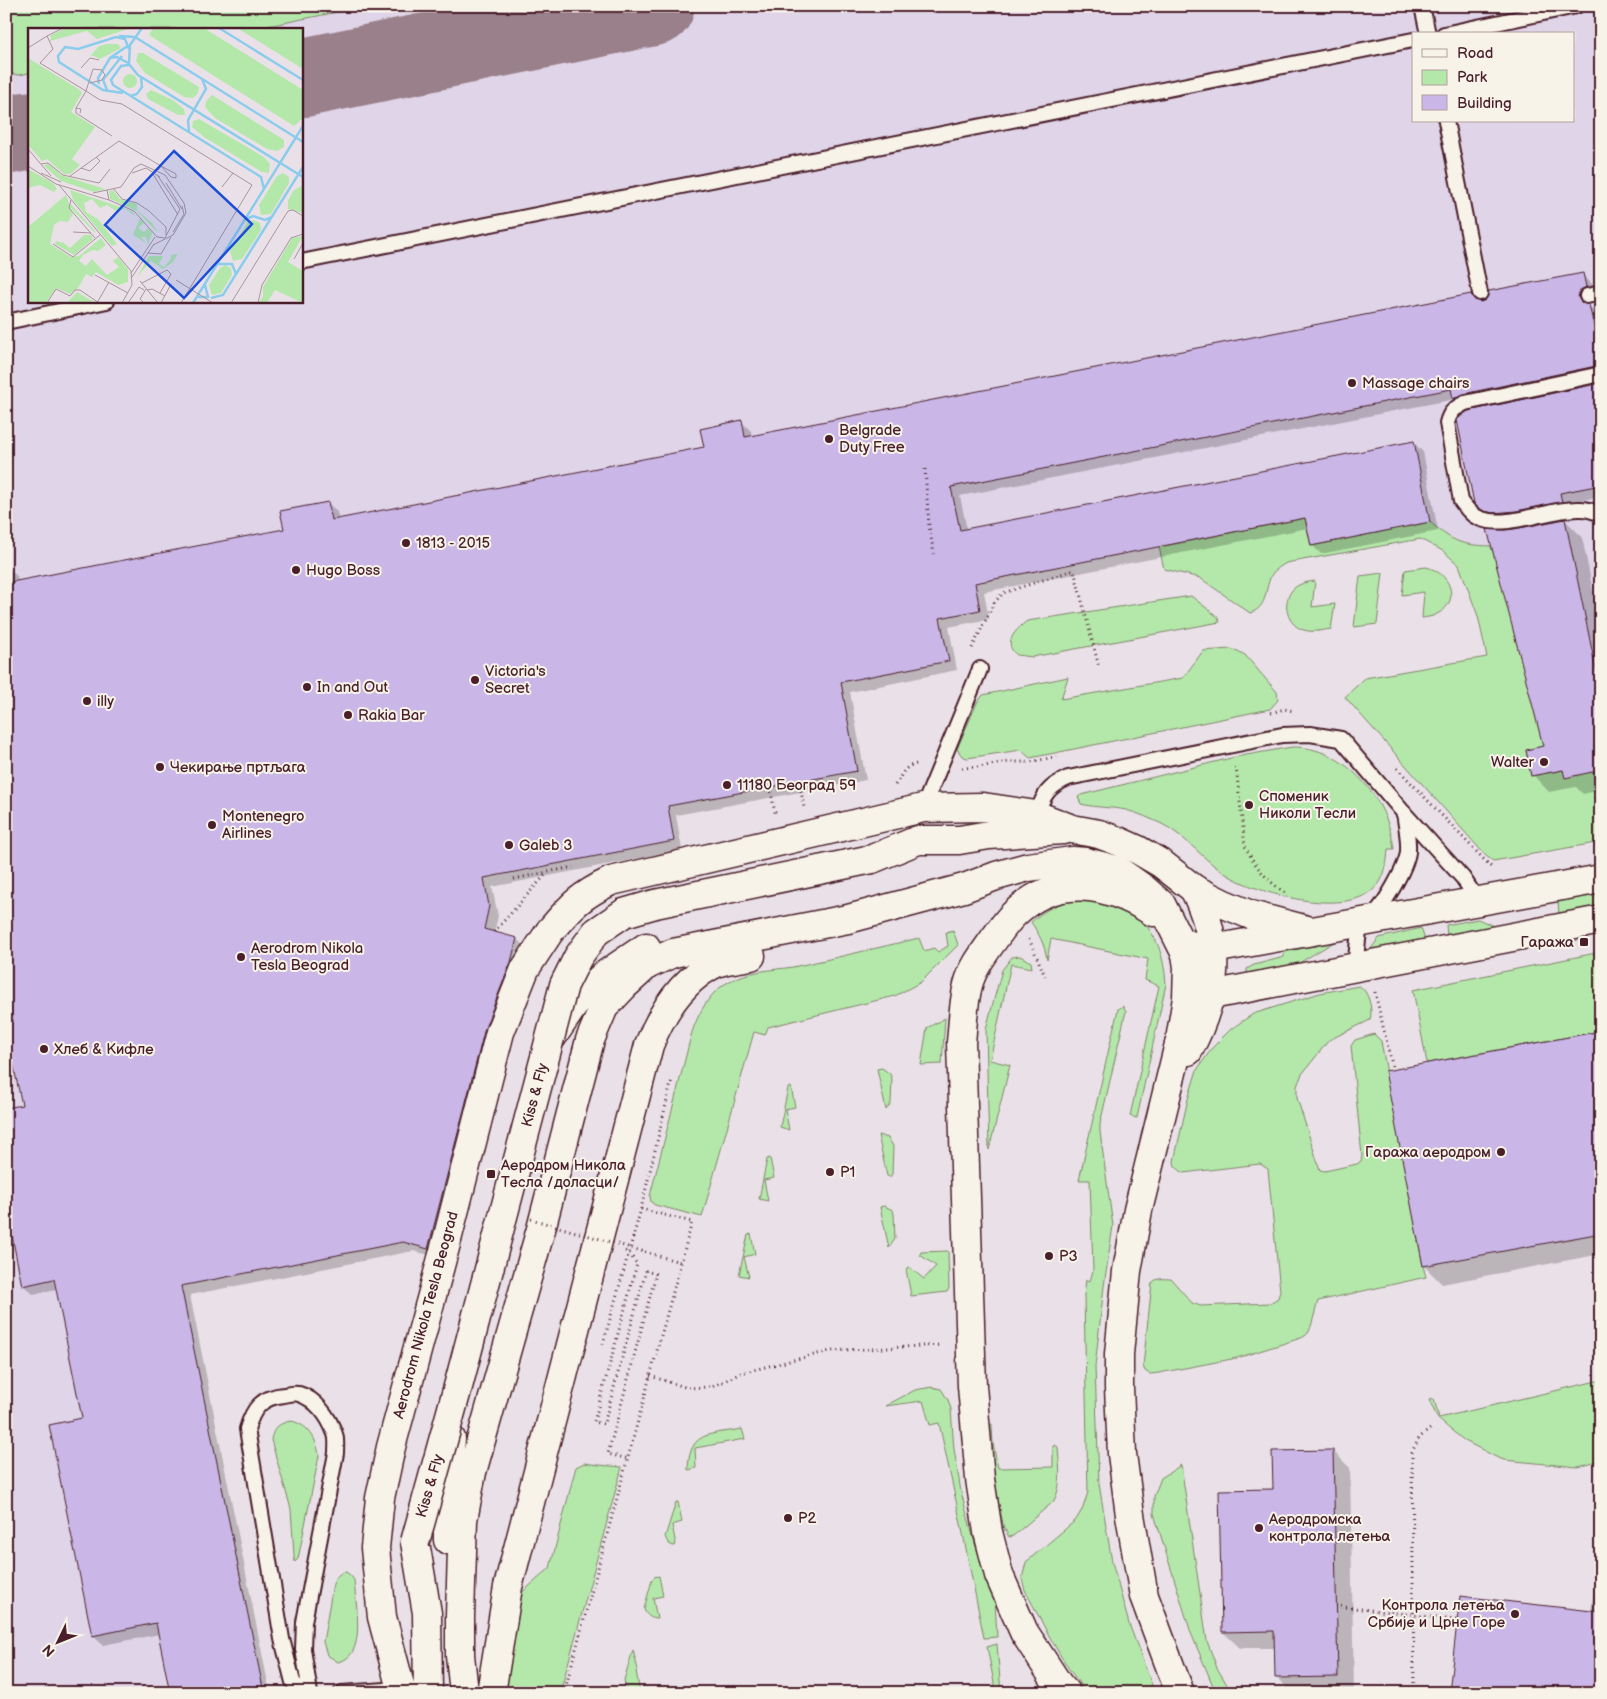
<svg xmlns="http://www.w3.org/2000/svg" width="1607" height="1699" viewBox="0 0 1607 1699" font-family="'Balsamiq Sans',sans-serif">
	<rect width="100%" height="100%" fill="#eae1e8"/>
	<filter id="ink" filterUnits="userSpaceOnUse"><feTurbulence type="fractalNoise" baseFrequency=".02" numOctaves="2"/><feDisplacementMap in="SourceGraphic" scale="10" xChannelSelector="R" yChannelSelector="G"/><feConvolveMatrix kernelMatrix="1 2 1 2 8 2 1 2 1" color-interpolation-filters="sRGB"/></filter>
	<g filter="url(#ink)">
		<path fill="#e0d4e8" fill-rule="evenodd" d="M6,6H1601V770H1563L1531,776L1526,750L1557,744L1491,546L1460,543L1444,534L1430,522L1311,546L1305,518L976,583L980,610L940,618L949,661L841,683L857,771L668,806L502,874L484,878L489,906L403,1242L182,1286L264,1693H6ZM29,29H301V301H29ZM1413,34H1573V121H1413Z"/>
		<g fill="#b4e8aa" stroke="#7f846a">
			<polygon points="6,6 367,6 253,29 29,29 29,73 19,75 6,73"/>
			<path d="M1305,518L1311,546L1430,522C1453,542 1460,545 1491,546L1557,744L1526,750L1531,776L1563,770H1601V842L1493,861L1486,856L1345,697L1365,678L1487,657L1478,616L1459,565L1443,551L1420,539L1286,563C1281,566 1273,571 1271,576C1264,591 1268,607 1250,613L1200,578L1164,569L1159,547Z"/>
			<path d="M1426,567C1450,572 1462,602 1437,614C1433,617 1427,617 1422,618L1424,592L1402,595L1405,570Z"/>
			<polygon points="1383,573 1377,624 1354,627 1360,576"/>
			<path d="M1315,581L1312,607L1335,604L1331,629C1323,630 1313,633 1304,630C1284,625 1280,594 1299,585C1304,582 1310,582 1315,581Z"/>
			<path d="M1191,596L1218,617L1220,622L1032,657L1017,655C1002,644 1015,630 1027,621Z"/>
			<polygon points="1230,649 1238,651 1245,655 1277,692 1278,700 1270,709 1030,758 1021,750 967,758 962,756 957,749 977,703 983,695 1068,677 1061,699 1183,678 1203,651"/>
			<path d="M1292,747C1345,746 1388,799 1394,849H1388C1387,861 1386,874 1378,885C1350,919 1263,895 1231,877C1205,863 1188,837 1162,824C1151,819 1138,813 1126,810C1112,807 1096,808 1081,804L1078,797L1081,795L1235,757Z"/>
			<polygon points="1601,893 1601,908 1559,916 1558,901"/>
			<path d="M1077,899C1135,902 1162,926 1166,984L1137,1118L1130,1116L1159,986L1145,980L1148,959L1051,939L1047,960C1045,945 1039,934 1031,922C1044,910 1060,902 1077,899Z"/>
			<polygon points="1478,919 1498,928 1447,936 1446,925"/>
			<polygon points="1421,928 1425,940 1370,950 1379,938"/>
			<path d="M953,930L958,945L921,982L895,996L768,1027L765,1035L754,1032L702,1217L655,1205L651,1202L650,1196L692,1032C699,1012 710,991 730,981C748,971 772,970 793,967C835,958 877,948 919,938L924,951L934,948L938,952L948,946L946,932Z"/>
			<polygon points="1334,942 1294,966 1247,974 1247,969 1254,965 1284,957 1284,952"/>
			<polygon points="1601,952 1601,1031 1427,1063 1413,990"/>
			<polygon points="1020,956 1031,962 1032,968 1011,964 990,1060 1010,1065 989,1150 986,1029 1002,970 1012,957"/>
			<path d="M1359,986C1369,991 1373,1010 1370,1020L1329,1040L1302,1074L1297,1086V1098L1320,1170L1325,1171L1357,1164L1361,1161L1362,1156L1351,1046L1355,1040L1374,1034L1381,1041L1423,1266L1426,1277L1318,1301C1316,1307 1311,1330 1308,1333C1307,1335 1303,1337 1301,1338L1237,1358L1159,1373L1150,1374L1145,1371L1143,1366L1152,1283C1157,1277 1164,1279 1171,1279L1192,1303L1201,1306L1270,1303L1278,1298L1280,1291L1268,1169L1260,1164L1183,1173L1175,1166L1174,1161L1188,1099L1197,1070L1212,1048L1231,1029L1253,1014L1320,993Z"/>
			<path d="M1123,1006L1126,1011L1100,1124V1132L1113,1226L1104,1286L1095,1367L1099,1484L1112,1562L1129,1624L1155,1693H1087C1061,1662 1044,1626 1025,1590L1022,1579L1026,1562L1076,1520L1083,1508L1088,1492L1084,1295L1086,1280L1090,1281L1093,1271L1090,1180H1079L1118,1009Z"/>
			<polygon points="945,1018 942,1064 921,1065 927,1028"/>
			<polygon points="882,1068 890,1074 892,1079 891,1103 886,1110 877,1069"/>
			<polygon points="791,1087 795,1107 785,1109 789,1130 780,1127 788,1088"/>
			<polygon points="878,1135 888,1138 893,1146 892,1174 890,1177 887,1176"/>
			<polygon points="770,1158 774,1178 764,1180 768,1201 759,1199 767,1159"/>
			<polygon points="884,1206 893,1210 894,1214 895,1239 889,1248 880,1207"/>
			<polygon points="751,1234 755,1254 744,1257 749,1277 739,1275 748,1235"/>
			<polygon points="948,1251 949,1288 947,1292 911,1296 906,1269 909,1267 924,1279 936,1266 920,1255 921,1252"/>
			<polygon points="1601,1380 1601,1460 1590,1464 1578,1467 1504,1460 1496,1457 1465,1441 1451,1430 1438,1419 1429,1400 1434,1399 1439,1418"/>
			<polygon points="932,1387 941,1389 948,1400 951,1409 954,1449 961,1492 975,1544 995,1601 997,1637 984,1638 961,1524 939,1423 930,1425 923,1401 885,1406 915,1390"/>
			<path d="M291,1421C308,1424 317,1439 319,1456L298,1559L295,1562L294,1555L291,1509L271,1440C273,1427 280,1423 291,1421Z"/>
			<path d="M992,1424L993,1444L998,1468L1053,1467V1446L1055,1445L1058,1447C1059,1465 1063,1486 1053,1502L1013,1536L1009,1537L1004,1528L991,1469L985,1425Z"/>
			<path d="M742,1429L745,1439L695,1448L696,1468L688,1470C689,1430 710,1435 742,1429Z"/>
			<polygon points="584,1463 599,1465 622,1467 560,1693 504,1693 518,1596 550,1568 574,1474 576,1467"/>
			<polygon points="1181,1465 1207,1641 1217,1668 1232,1693 1216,1693 1191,1633 1154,1514 1154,1496 1161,1478"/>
			<polygon points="676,1502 678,1502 682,1522 672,1525 676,1545 673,1546 668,1543 665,1537"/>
			<path d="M346,1572L350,1575L354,1580C355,1602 368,1657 338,1662L327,1655L323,1642L333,1584C336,1577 338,1573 346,1572Z"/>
			<path d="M659,1576L663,1596L653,1598L657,1619C651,1619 646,1615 644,1609L652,1580L654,1577Z"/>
			<polygon points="997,1644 1001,1693 996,1693 987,1647"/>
			<polygon points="633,1650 638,1670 636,1671 640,1693 631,1693 626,1688 624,1680"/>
		</g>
		<g fill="#0003">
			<polygon points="1582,274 1592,284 1594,297 1590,299 1588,305 1598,315 1601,326 1601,377 1464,408 1455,399 960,496 967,530 1413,442 1423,452 1438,531 1321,554 1312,545 1308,528 984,592 989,619 949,627 957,670 850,692 866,780 676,815 682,850 492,887 498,916 494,933 517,939 526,948 438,1257 413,1251 190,1295 270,1693 172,1693 160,1634 103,1645 93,1636 84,1419 57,1289 33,1294 23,1285 13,1236 6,1237 6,1110 23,1106 6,1025 6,567 17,576 18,582 285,530 328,503 337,512 339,520 706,448 742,422 751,431 752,437 1471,296 1477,301 1481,303"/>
			<polygon points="1601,384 1601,496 1493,519 1484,512 1475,502"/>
			<polygon points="1565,520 1582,537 1601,631 1601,790 1583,794 1576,787 1549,792 1533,775 1545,747 1505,531"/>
			<polygon points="1601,1032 1601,1254 1442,1284 1424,1266 1387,1072"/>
			<polygon points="1333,1451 1350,1468 1354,1693 1292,1693 1276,1677 1276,1648 1240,1648 1223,1632 1275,1490"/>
			<polygon points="1600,1534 1601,1535 1601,1693 1591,1612"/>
		</g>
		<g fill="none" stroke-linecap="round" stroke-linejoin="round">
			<g stroke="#9a808a" stroke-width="79">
				<polyline points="301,78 655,6"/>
				<polyline points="6,135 29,131"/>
			</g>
		</g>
		<g fill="#cab7e7" stroke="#4a1f2b">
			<polygon points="1583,273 1586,287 1581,290 1578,297 1581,302 1589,305 1594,326 1601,324 1601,365 1463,394 1453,399 1451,389 951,487 960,530 1414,441 1430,522 1311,546 1305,518 975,583 980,610 940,618 949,661 841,682 857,771 668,806 674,841 484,878 489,906 484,929 517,938 511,962 485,1028 428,1249 403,1242 181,1286 264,1693 170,1693 156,1623 92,1636 49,1425 82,1418 54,1279 22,1286 10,1226 6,1227 6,1108 22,1105 6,1031 6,583 284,529 280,511 328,502 332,520 704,447 700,429 742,420 745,437 1471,294 1474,299 1481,302 1486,299 1489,291"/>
			<polygon points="1601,383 1601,485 1560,493 1562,502 1516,511 1493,513 1484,511 1476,506 1474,503 1457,420 1460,417 1468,411"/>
			<polygon points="1565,519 1601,694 1601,770 1565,778 1563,770 1531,776 1526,750 1543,746 1487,529 1505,530 1519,528"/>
			<polygon points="1601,1031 1601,1233 1423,1266 1385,1071"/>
			<polygon points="1333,1450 1338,1677 1275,1678 1274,1631 1222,1632 1219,1490 1273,1489 1272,1451"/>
			<polygon points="1460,1596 1601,1612 1601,1693 1449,1693"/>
		</g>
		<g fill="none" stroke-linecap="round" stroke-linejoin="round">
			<defs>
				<g id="service">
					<polyline points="1422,6 1428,34"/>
					<polyline points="1444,34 1576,6"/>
					<polyline points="1446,121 1480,293"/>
					<polyline points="301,262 1413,40"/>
					<polyline points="1587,296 1601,293"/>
					<polyline points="6,322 107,301"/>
					<path d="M1601,374L1465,403C1455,408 1450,411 1447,423L1461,501C1467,509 1472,516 1481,519C1510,529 1551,507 1582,509C1588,509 1595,512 1601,514"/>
					<polyline points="923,808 980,669"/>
					<path d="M1036,815C1044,795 1047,787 1068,778L1282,735L1310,734L1341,739L1403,812L1463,878L1478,901"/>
					<path d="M1355,967L1360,922C1363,921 1367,919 1371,917C1383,908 1406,868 1408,852C1409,839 1406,826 1404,813"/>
					<path d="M302,1693L293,1682L282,1639L247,1429C253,1408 262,1397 284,1395C289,1394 295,1393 299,1394C316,1399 329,1417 335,1434C337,1439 336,1447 336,1453L304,1622L303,1649L310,1693"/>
					<polyline points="341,1693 401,1689"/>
				</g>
				<g id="minor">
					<polyline points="872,859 918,840 959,840 989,835 1063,830"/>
					<path d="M550,931C572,905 580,896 611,881L923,808L983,807L1036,815L1072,829L1099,834L1118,841L1138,850L1162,864L1194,889L1224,904L1251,915L1311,931"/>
					<polyline points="1181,942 1197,947 1213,949 1601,879"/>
					<polyline points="1211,995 1601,920"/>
					<polyline points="552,1037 576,1002 603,976 646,947"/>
					<path d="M1188,1051C1218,996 1223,946 1194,889"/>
					<polyline points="448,1540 447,1484 451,1439"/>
					<polyline points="415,1542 427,1613 428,1693"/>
					<polyline points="402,1693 382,1617 375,1548 380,1498 391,1447 447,1240"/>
					<polyline points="464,1693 460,1655 460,1616 463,1520 472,1472 541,1229 590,1040 604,1007 624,986 647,965 673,953 848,919 964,888 996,876 1028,867 1073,861 1086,862 1117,870 1144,889 1161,904 1186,954 1188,967 1187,998 1180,1040 1138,1210 1127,1271 1119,1354 1119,1388 1122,1454 1130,1515 1144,1596 1180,1693"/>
					<path d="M491,1693L508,1587L649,1045C662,1012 683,979 716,963C726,959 740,958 751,956"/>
					<path d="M1066,1693L1058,1684L1024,1632L999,1575L988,1532L980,1479L972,1386L961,1042C963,1024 963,1004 968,985C972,969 984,953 994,939C1000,931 1006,922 1013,915C1055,873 1107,882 1153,912"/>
				</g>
			</defs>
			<use href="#service" stroke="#4a1f2b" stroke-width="18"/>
			<use href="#minor" stroke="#4a1f2b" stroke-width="31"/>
			<g stroke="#4a1f2b" stroke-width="3" stroke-dasharray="1 4" stroke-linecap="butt">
				<polyline points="925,469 929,526 934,554"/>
				<polyline points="972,648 994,603 1003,593 1074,570 1099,667"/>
				<polyline points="1271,713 1284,709 1294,711"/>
				<path d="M1236,767L1245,846C1255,866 1268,883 1287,893"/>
				<polyline points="962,768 978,767 1009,762 1030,762 1059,756"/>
				<polyline points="1397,768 1491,867"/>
				<polyline points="799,781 804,807"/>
				<path d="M895,785C903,774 904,765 918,764"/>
				<polyline points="770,787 775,813"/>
				<polyline points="514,879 573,867"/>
				<polyline points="494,932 547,873"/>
				<polyline points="1029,939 1045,976"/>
				<polyline points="1375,992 1393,1069"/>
				<polyline points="625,1251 629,1253 637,1264 594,1422 604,1424 646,1271 656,1274 608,1454 629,1459"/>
				<polyline points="645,1252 680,1262"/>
				<polyline points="603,1344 641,1209 672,1079"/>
				<polyline points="650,1376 688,1388 712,1387 741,1373 830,1351 942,1345"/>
				<polyline points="564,1693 692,1222 641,1209"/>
				<polyline points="1414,1693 1412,1452 1419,1438 1430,1429"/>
			</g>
			<use href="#service" stroke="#f7f3e8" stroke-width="14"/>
			<use href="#minor" stroke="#f7f3e8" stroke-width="28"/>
			<defs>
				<g id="minor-bridge">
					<polyline points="447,1240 500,1032 525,969 550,931"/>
					<polyline points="415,1542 459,1383 564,985 578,957 596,932 624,913 655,904 872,859"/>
				</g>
			</defs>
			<use href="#minor-bridge" stroke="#4a1f2b" stroke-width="31" stroke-linecap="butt"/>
			<g stroke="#4a1f2b" stroke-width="3" stroke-dasharray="1 4" stroke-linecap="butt">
				<polyline points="531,1219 645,1252"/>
				<polyline points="1336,1606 1457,1620"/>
			</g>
			<use href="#minor-bridge" stroke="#f7f3e8" stroke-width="28"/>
		</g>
	</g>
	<g fill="#4a1f2b" stroke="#f7f3e8" stroke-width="2">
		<circle cx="1352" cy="383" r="5"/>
		<circle cx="829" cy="439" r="5"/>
		<circle cx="406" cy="543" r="5"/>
		<circle cx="296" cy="570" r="5"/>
		<circle cx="475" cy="680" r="5"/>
		<circle cx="307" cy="687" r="5"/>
		<circle cx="87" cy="701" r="5"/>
		<circle cx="348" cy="715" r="5"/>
		<circle cx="1544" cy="762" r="5"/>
		<circle cx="160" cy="767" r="5"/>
		<circle cx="727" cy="785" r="5"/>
		<circle cx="1249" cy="805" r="5"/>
		<circle cx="212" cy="825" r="5"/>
		<circle cx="509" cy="845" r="5"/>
		<rect x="1579" y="937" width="10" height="10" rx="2.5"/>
		<circle cx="241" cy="957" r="5"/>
		<circle cx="44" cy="1049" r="5"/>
		<circle cx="1501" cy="1152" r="5"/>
		<circle cx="830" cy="1172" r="5"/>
		<rect x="486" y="1169" width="10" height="10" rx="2.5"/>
		<circle cx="1049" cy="1256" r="5"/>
		<circle cx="788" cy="1518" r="5"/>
		<circle cx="1259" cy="1528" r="5"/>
		<circle cx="1515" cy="1614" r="5"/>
	</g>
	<g text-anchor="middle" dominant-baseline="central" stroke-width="4" stroke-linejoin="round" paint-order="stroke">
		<g font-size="15" fill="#4a1f2b" stroke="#f7f3e8" text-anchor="start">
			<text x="1362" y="383">Massage chairs</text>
			<text x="839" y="430">Belgrade<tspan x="839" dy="17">Duty Free</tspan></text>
			<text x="416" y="543">1813 - 2015</text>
			<text x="306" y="570">Hugo Boss</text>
			<text x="485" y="671">Victoria's<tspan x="485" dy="17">Secret</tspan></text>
			<text x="317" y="687">In and Out</text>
			<text x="97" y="701">illy</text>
			<text x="358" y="715">Rakia Bar</text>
			<text x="1534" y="762" text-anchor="end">Walter</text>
			<text x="170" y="767">Чекирање пртљага</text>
			<text x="737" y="785">11180 Београд 59</text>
			<text x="1259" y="796">Споменик<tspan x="1259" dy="17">Николи Тесли</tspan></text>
			<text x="222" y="816">Montenegro<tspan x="222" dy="17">Airlines</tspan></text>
			<text x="519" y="845">Galeb 3</text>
			<text x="1574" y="942" text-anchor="end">Гаража</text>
			<text x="251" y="948">Aerodrom Nikola<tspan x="251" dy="17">Tesla Beograd</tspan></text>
			<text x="54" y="1049">Хлеб &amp; Кифле</text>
			<text x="1491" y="1152" text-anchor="end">Гаража аеродром</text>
			<text x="501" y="1165">Аеродром Никола<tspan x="501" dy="17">Тесла /доласци/</tspan></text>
			<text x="840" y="1172">P1</text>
			<text x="1059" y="1256">P3</text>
			<text x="798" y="1518">P2</text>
			<text x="1269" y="1519">Аеродромска<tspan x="1269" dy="17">контрола летења</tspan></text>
			<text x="1505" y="1605" text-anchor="end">Контрола летења<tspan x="1505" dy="17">Србије и Црне Горе</tspan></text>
		</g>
		<g font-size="15" fill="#4a1f2b" stroke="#f7f3e8">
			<text transform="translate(535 1095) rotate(-75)">Kiss &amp; Fly</text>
			<text transform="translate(426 1315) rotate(-75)">Aerodrom Nikola Tesla Beograd</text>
			<text transform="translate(430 1486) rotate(-74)">Kiss &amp; Fly</text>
		</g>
	</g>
	<g transform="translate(28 28)">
		<rect width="275" height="275" fill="#eae1e8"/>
		<path d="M38,0H103L69,11L59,3L22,13L23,7ZM125,0H176L275,62V90L266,98L121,7ZM209,0H274L275,41ZM79,16H90L93,20L72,31L63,27L71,18ZM110,25H115L171,59L170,65L165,70L156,69L117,45L108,33ZM0,30L52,62L54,65L43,84L67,99L44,131L52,137L42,146H36L19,131L14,133L0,117ZM95 53a7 7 0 1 1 14 0a7 7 0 1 1-14 0ZM123,62L145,72L156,81L157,87H150L120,71L118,66ZM184,67L256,112V119L249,123L239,121L187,90L177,79L178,73ZM171,91L236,129L242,136L241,145L234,144L176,109L164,99L165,93ZM20,135L33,147L77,161L66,164L33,153L16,138ZM0,141L25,155L29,161L26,164L12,157L0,160ZM255,145L261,149V155L243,186L233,187L231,177L249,148ZM275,157V185L260,181V173L265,163ZM42,162L98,181L105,184L107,188L97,181L88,183L79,177L72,180L64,171L56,175L58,184L70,191L89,216L84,218L45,172ZM85,162L92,171L109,176V182L124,195L130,205L109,183L82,171L81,163ZM38,167L45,186L40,194L32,193L26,197L22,216L43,229L51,228L73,210L78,217L70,223L65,222L55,227L51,233L58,238L64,231L79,247L91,239L85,233L90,229L100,241V254L90,257L68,244L64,249L58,246L50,260L42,266L28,260L18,275H0V199ZM43,176L67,203V205L42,179ZM112,190L116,195L110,200L116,204L120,200L124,205L120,217L118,209H113L118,215L105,207ZM225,192L232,195L233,202L214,231L205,233L202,223L220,194ZM56,207H63L65,211L46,227L27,216L28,213L36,215L42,220ZM275,208L260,234L275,243V275L247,262L239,275H231L235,268V259L264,210ZM150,226L145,234L135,241L123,233L109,249L121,228H135L131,236L136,239L143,231V227ZM197,237L203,240L204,247L193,265L184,267L181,257L192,240ZM49,264L66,274V275H39Z" fill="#b4e8aa"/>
		<path fill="none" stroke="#8bccec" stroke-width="2.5" d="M191,0L275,52M91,8L107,9M107,9L275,114M82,30L89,29L100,35L110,47L275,149M101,35L102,17L114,0M101,37L93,38L83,52L85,57L233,149L236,161M71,56L70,50L82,30L101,17M79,62L75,52L94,28M95,65L75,62L31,34L30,28L37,19L50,21L88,9L97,11L101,21M102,68L109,66L114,59L113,49M161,104L160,92L178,61L174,51M218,191L225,188L237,192L244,189M190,236H204L208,246M170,269H180L177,257M183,270L195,267L275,139M165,275L275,98"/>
		<path fill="none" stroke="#aa939c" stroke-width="1" d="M35,0L19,8L25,21L12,35L58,63L48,80M0,20L19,8M53,40L62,30L71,32M62,55L74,52L77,47L74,42L65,41L58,63L72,72L94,76L224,157L153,275M52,85L53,81L48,80V85L84,108M0,121L23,148M13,136L20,135L35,147L71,155L82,141M0,138L28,156L81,172M133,138L148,146V150L143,149ZM53,140L62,143L72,133L68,129M13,145L33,154M104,145L118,140L132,149M125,146L150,187M42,148L91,113L133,138L130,142M138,155L154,181M31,157L103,243L104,257L94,275M194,159L205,145M85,160L94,171L109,175L121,183L138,199V207M79,162L81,172L106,183L129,209L137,210L152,181L130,148M65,165L93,159L106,140L113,136L137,147L156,175L158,185L145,207L125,217M43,172L41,180L67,210M45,204L63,205M145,204L156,186L154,178M25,216L45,229L72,207M120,225L133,226L143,209M266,231L275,215M103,245L127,209M67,247L100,265M104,249L126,216M148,252L185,275M112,253L130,275M114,255L139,242L143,246L132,265M119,262L124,261L137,268M19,275L28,261L42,268L47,262H52L71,275M69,275L81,254M100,275L111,259L116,262M116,275L112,271L118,261M133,275L143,256M203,275L260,183L265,182L275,188M230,275L234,257L263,210L275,206"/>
		<path fill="#1d4ed8" fill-opacity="0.15" stroke="#1d4ed8" stroke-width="2.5" d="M146,123L224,196L156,270L77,197Z"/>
		<rect width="275" height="275" fill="none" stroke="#4a1f2b" stroke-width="2.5"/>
	</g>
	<rect width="1607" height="1699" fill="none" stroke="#f7f3e8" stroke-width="25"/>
	<rect x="12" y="12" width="1582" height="1674" fill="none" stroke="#4a1f2b" stroke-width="2" filter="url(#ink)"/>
	<rect x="1412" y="32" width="162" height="90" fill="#f7f3e8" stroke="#b29e9c"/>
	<rect x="1422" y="49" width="25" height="8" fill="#f7f3e8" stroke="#b29e9c"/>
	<text x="1457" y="58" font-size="15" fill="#4a1f2b">Road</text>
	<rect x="1422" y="70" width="25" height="15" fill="#b4e8aa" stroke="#b29e9c"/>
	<text x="1457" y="82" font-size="15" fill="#4a1f2b">Park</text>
	<rect x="1422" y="95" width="25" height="15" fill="#cab7e7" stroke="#b29e9c"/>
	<text x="1457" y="108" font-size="15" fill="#4a1f2b">Building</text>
	<g transform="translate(58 1642) rotate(227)" stroke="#f7f3e8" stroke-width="4" paint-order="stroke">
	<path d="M0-4L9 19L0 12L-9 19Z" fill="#4a1f2b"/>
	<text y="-8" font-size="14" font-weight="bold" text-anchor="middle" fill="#4a1f2b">N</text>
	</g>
</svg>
